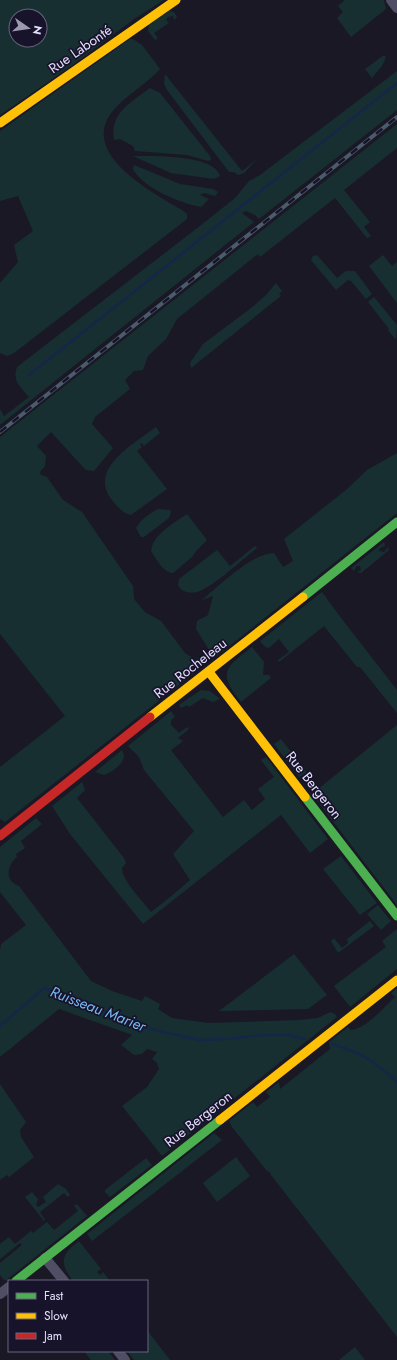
<svg xmlns="http://www.w3.org/2000/svg" width="397" height="1360" viewBox="0 0 397 1360" font-family="Jost,sans-serif">
	<rect width="100%" height="100%" fill="#1a1825"/>
	<g fill="#172f30" fill-rule="evenodd">
		<path d="M0,0H164L134,19L74,64L0,115ZM16,16H40V40H16Z"/>
		<polygon points="345,0 384,0 386,9 351,37 337,18 343,12 338,6"/>
		<polygon points="169,11 174,12 177,17 174,20 173,16 168,17 166,20 169,23 154,33 158,38 155,40 148,31 149,25"/>
		<path d="M130,39H133L142,45L160,69C146,85 125,95 112,112C79,154 153,193 182,210L187,214V219L14,353L7,356L0,353V283L18,262L14,245L33,231L18,196L0,201V131Z"/>
		<polygon points="384,55 386,57 382,66 372,78 365,69"/>
		<path d="M397,71V110L259,219L255,215L246,211L242,213L254,222L0,425V409L4,416L29,397C20,386 12,381 17,367L205,222L235,198L249,181L260,175Z"/>
		<polygon points="165,74 242,171 257,159 244,173 238,175 234,172 229,172 167,90 164,84"/>
		<path d="M150,88L160,93L210,156L211,160L208,161L187,155L135,151L133,146L120,139L114,140C109,114 131,102 150,88Z"/>
		<polygon points="397,124 397,148 344,190 370,222 364,227 371,236 367,238 335,198 260,257 258,254 177,319 166,339 148,356 143,370 134,371 125,380 130,389 95,417 92,424 113,448 94,471 86,470 82,466 51,432 37,446 46,456 45,466 40,472 41,475 47,477 63,500 82,512 133,586 134,599 145,612 161,621 185,653 196,660 202,655 208,662 5,822 0,819 0,767 65,716 0,634 0,437"/>
		<path d="M133,156C152,156 214,154 220,176L214,179L171,173Z"/>
		<path d="M134,165L180,184L213,189L218,192L215,196L204,193L200,195L209,199L201,207C180,203 143,188 133,169Z"/>
		<polygon points="317,255 337,278 346,271 355,271 372,294 366,299 351,281 348,280 336,290 311,260 313,256"/>
		<polygon points="383,255 392,266 397,262 397,303 369,266"/>
		<polygon points="276,283 282,291 279,294 281,296 191,368 190,363 203,344 251,308 266,295"/>
		<polygon points="374,297 397,325 396,340 388,330 389,329 368,302"/>
		<path d="M156,427L160,433L144,446L142,443L140,445L142,447L137,451L167,489L131,515C122,513 117,506 112,500C87,469 135,443 156,427Z"/>
		<path d="M397,453V513L217,656L211,653L196,629L197,621L208,615L213,596L202,600C219,586 252,553 274,553L283,567L293,561L284,539L346,490L367,470Z"/>
		<path d="M158,509L170,510L171,512L169,518L144,537H141L136,528C142,518 149,514 158,509Z"/>
		<path d="M187,514L207,540L196,551L192,557L173,573C162,572 157,559 151,551C153,534 174,523 187,514Z"/>
		<polygon points="384,542 385,546 380,548 379,551 384,552 388,547 389,550 361,573 357,572 361,570 360,566 357,566 354,571 351,568"/>
		<path d="M255,546L257,548C243,559 212,588 197,592C190,594 181,592 178,585L179,579L217,550L230,566Z"/>
		<polygon points="322,592 338,614 397,690 397,713 360,667 357,667 324,626 279,662 278,660 289,652 279,639 269,648 265,647 260,641"/>
		<path d="M252,647L264,662L263,675H269L271,678L241,702C217,672 225,668 252,647Z"/>
		<polygon points="201,690 210,691 220,699 213,702 203,698 189,707 187,705 181,708 179,705"/>
		<path d="M171,711L175,717L171,720V725L179,733L187,727L189,729L178,738L183,741L171,750L223,817L244,800L252,810L265,799L258,789L274,777L261,760L266,757L328,839L310,853L281,815L143,924L70,834L52,806L82,782L85,790L77,798L124,858L126,863L122,868C122,881 143,901 151,912L169,898L190,880L173,854L194,831L144,770L139,757L128,746Z"/>
		<polygon points="397,725 397,905 312,794"/>
		<polygon points="281,739 307,773 299,777 274,744"/>
		<path d="M122,750L124,755C124,764 112,772 104,775L95,772Z"/>
		<path d="M36,818L42,824L21,841L25,848L16,854L17,857C7,865 4,881 19,886L91,981L112,991L142,1001L145,996L160,1004L158,1009L172,1018L208,1023L298,1020L318,1018L330,1012L335,1014L337,1017L162,1156L122,1106L147,1087L159,1069L157,1063L152,1059L157,1052L147,1049L142,1054L134,1055L121,1045L132,1035L59,1009L0,1057V951L1,944L26,925L0,892V847Z"/>
		<polygon points="341,856 377,903 360,915 323,869"/>
		<polygon points="378,905 391,921 381,930 367,914"/>
		<polygon points="370,921 374,926 338,953 331,941 334,938 342,948 348,943 347,939"/>
		<polygon points="397,929 397,969 350,1007 334,986 386,947 382,941"/>
		<polygon points="294,954 327,995 308,1009 219,1011"/>
		<path d="M397,988V1337L271,1175L270,1172L267,1171L232,1127L229,1121L253,1102L257,1107L270,1097L266,1092L279,1082L280,1089L330,1049L329,1042L348,1027L351,1030C367,1028 383,1008 395,997L391,993Z"/>
		<polygon points="0,1084 26,1122 20,1130 21,1137 34,1157 9,1177 7,1175 0,1180"/>
		<polygon points="214,1133 222,1140 92,1241 87,1234"/>
		<polygon points="236,1157 250,1176 217,1202 203,1183"/>
		<polygon points="146,1158 152,1165 110,1197 105,1192 105,1190"/>
		<polygon points="58,1184 66,1189 70,1195 68,1197 64,1193 40,1212 45,1220 44,1221 25,1197 32,1192 38,1199 36,1205 38,1207 46,1202 43,1197"/>
		<polygon points="77,1204 87,1216 5,1281 0,1275 0,1263 22,1245 20,1243 0,1259 0,1244 9,1237 15,1244 31,1231 33,1233 47,1222 54,1230 78,1211 74,1206"/>
		<path d="M79,1241L101,1269L97,1272L100,1275L103,1272L110,1281H73C59,1263 61,1254 79,1241Z"/>
		<polygon points="147,1330 170,1360 134,1360 127,1351 147,1351"/>
		<polygon points="355,1347 365,1360 339,1360"/>
		<polygon points="84,1351 108,1351 115,1360 91,1360"/>
	</g>
	<g fill="none" stroke-linecap="round" stroke-linejoin="round">
		<g stroke="#152749" stroke-width="2.5">
			<polyline points="29,375 397,83"/>
			<polyline points="0,1026 44,988 86,1001 101,1010 137,1026 199,1040 226,1039 262,1035 289,1035 305,1039"/>
			<path d="M332,1044C364,1054 373,1060 397,1082"/>
		</g>
		<g stroke="#504e64" stroke-width="10">
			<polyline points="391,0 397,8"/>
			<polyline points="45,1258 64,1281"/>
			<polyline points="0,1294 9,1287"/>
			<polyline points="118,1351 125,1360"/>
		</g>
		<g stroke="#4caf50" stroke-width="9">
			<polyline points="303,597 397,522"/>
			<polyline points="305,797 397,916"/>
			<polyline points="16,1281 220,1120"/>
		</g>
		<g stroke="#ffc107" stroke-width="9">
			<polyline points="0,123 176,0"/>
			<polyline points="209,672 305,797"/>
			<polyline points="150,717 303,597"/>
			<polyline points="220,1120 397,980"/>
		</g>
		<polyline stroke="#c62828" stroke-width="9" points="0,836 150,717"/>
		<defs>
			<polyline id="rail" points="0,432 397,117"/>
		</defs>
		<use href="#rail" stroke="#4a5c6c" stroke-width="4"/>
		<use href="#rail" stroke="#17132a" stroke-width="2.5" stroke-dasharray="8" stroke-linecap="butt"/>
	</g>
	<g text-anchor="middle" dominant-baseline="central" stroke-width="3.5" stroke-linejoin="round" paint-order="stroke">
		<g font-size="14" fill="#e2defc" stroke="#17132a">
			<text transform="translate(80 49) rotate(-35)">Rue Labonté</text>
			<text transform="translate(190 668) rotate(-38)">Rue Rocheleau</text>
			<text transform="translate(314 785) rotate(52)">Rue Bergeron</text>
			<text transform="translate(198 1119) rotate(-38)">Rue Bergeron</text>
		</g>
		<g font-size="15" font-style="italic" fill="#75b8f4" stroke="#17132a">
			<text transform="translate(98 1009) rotate(21)">Ruisseau Marier</text>
		</g>
	</g>
	<rect x="8" y="1280" width="140" height="72" fill="#17132a" stroke="#68647e"/>
	<rect x="16" y="1293" width="20" height="6" fill="#4caf50" stroke="#68647e"/>
	<text x="44" y="1300" font-size="12" fill="#e2defc">Fast</text>
	<rect x="16" y="1313" width="20" height="6" fill="#ffc107" stroke="#68647e"/>
	<text x="44" y="1320" font-size="12" fill="#e2defc">Slow</text>
	<rect x="16" y="1333" width="20" height="6" fill="#c62828" stroke="#68647e"/>
	<text x="44" y="1340" font-size="12" fill="#e2defc">Jam</text>
	<g transform="translate(28 28) rotate(103)"><circle r="19" fill="#17132a" stroke="#68647e"/>
	<path d="M0-3L7 15L0 10L-7 15Z" fill="#9c99b1"/>
	<text y="-6" font-size="11" font-weight="bold" text-anchor="middle" fill="#e2defc">N</text>
	</g>
</svg>
